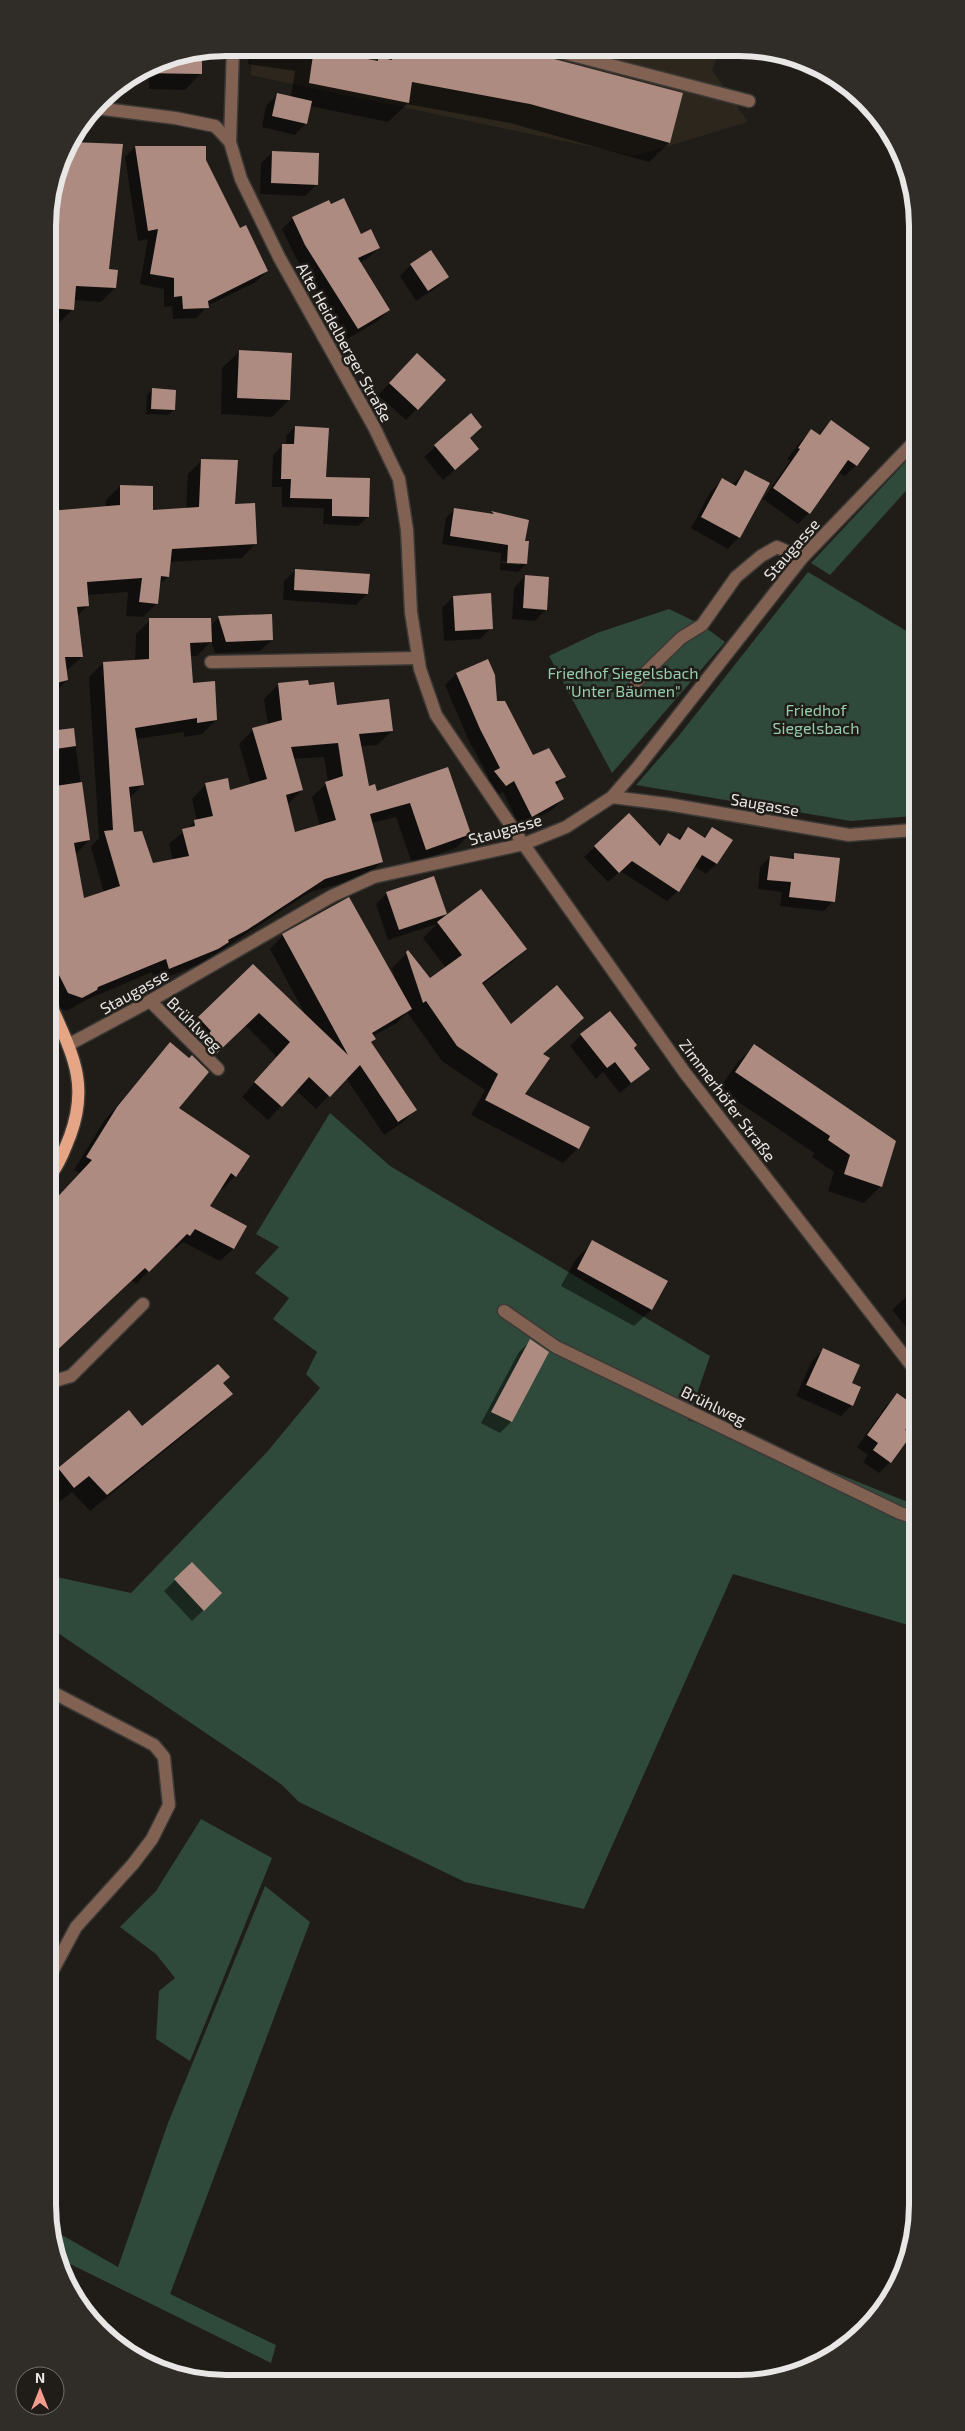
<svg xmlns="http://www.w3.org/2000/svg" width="965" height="2431" viewBox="0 0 965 2431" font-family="'Exo 2',sans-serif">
	<rect width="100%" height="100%" fill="#201d19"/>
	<polygon fill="#2c261d" points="252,48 720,51 712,70 748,122 635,156 251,75"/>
	<g fill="#2f493a">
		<polygon points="912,455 912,484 830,575 811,563"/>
		<polygon points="808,572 913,635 913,816 851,821 636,785 677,738"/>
		<polygon points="669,609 702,625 725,642 612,773 549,656 597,633"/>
		<polygon points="330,1113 390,1166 710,1356 688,1420 784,1452 915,1505 915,1627 733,1574 584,1909 465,1882 299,1802 281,1784 52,1629 52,1576 131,1593 267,1452 320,1388 306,1374 317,1352 273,1319 289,1298 255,1273 279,1247 256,1234"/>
		<polygon points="201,1819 272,1858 190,2061 156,2039 159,1991 175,1978 156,1954 120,1927 156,1891"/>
		<polygon points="265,1886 310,1922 170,2294 276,2345 271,2363 58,2258 54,2250 53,2230 118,2267 168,2123"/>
	</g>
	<g fill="#0007" fill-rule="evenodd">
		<polygon points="250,48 340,48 339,55 376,62 380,48 503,49 682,94 669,143 649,162 510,123 407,104 388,122 310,106 306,123 295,135 262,127 266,106 278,94 291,97 295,71 248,64"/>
		<polygon points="149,67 200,74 185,90 149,89"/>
		<polygon points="71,143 108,270 115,288 101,302 74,300 73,309 59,323 48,323 48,215 66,148"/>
		<polygon points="135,147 205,160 240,230 267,271 256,282 207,306 197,318 173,319 172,306 164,307 164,289 140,284 148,239 138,241 125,157"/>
		<polygon points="273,152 317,184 305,196 260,194 261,163"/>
		<polygon points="293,218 360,235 379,248 368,258 359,263 388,310 378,321 347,339 295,256 282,229"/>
		<polygon points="431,252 447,277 436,288 416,301 400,276 411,265"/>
		<polygon points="239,352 289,400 272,417 221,414 222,368"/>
		<polygon points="406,366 444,380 406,420 378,395"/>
		<polygon points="152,390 174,410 168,415 146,414 147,395"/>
		<polygon points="471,415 466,460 443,480 424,457"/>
		<polygon points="831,421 856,465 845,476 838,472 809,513 798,524 763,499 790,461 787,459 800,442 811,431 818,435"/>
		<polygon points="295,427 325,478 368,517 358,526 323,524 324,508 282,507 282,487 272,487 273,455 282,446 286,446 286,436"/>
		<polygon points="202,460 234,506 256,543 242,558 169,562 168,577 159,585 157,603 143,617 126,616 128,592 86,595 87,606 77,616 82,657 66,671 67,680 49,699 49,511 106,507 106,500 120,486 152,511 186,509 188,474"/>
		<polygon points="745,471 768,484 739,537 728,549 691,528 711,491 722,480 732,485"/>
		<path d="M454,510L489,515L491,512L528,520L523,542L526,564L518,572L500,570L501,553L442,544L446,518ZM501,561L520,562V565L501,563Z"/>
		<polygon points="296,570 367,594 356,605 283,600 284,581"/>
		<polygon points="525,576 546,609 535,621 512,619 514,588"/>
		<polygon points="453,597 491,628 480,639 444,641 442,608"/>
		<path d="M219,617L272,640L260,651L215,653L211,641L197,656H189L192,685L216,720L202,734L184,737V732L136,739L142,785L129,799L133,834L152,865L173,860L169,844L197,820L192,799L206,784L230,791L251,785L239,744L253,730L268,725L264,699L278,685L308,686L336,707L392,731L377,745L361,746L368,787L376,792L448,768L470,834L456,848L412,863L396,817L371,823L382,862L367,876L310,892L202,963L155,982L152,972L86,1000L67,1011L54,1007L50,999L49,732L73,729L89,840L75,855L83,900L104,893L91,847L99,838L89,677L103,663L135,661L136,634L150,620L210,626ZM324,757L328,782L312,797L320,826L294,834L287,805L302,790L293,759Z"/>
		<polygon points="488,661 496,702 533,756 564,777 555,786 563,799 552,810 520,827 503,792 494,797 484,783 489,778 469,741 445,685 456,674"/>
		<polygon points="629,815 657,845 668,834 677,840 688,828 703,838 712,829 731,841 716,864 706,874 694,866 678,891 667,901 620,871 608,882 584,857"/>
		<polygon points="795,855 833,901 824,911 780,906 782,892 758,889 760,867 770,857 790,860"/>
		<polygon points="387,893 445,914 437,922 525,949 510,964 482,985 511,1026 583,1018 542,1055 523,1094 578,1148 563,1163 471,1115 485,1090 442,1061 407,1012 397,1023 373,1036 375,1039 371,1043 415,1110 402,1123 384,1135 346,1078 316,1109 296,1090 268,1120 242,1097 277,1057 245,1025 202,1066 177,1108 235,1176 223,1189 220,1187 208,1207 245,1226 233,1249 220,1261 183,1242 176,1248 173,1246 136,1284 131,1279 51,1354 51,1204 81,1174 74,1170 104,1121 170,1044 189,1059 191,1057 199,1045 185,1032 253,966 306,1016 270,949 283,935 397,983 392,968 407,953 429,979 446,968 423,938 437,924 388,940 376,904"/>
		<polygon points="581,1035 632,1048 648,1069 620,1093 603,1072 596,1079 570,1046"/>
		<polygon points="754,1046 881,1186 864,1203 828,1191 834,1172 812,1157 814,1153 719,1089 737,1063"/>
		<polygon points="593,1242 651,1310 634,1326 561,1286 576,1259"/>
		<polygon points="915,1288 915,1337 892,1310"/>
		<polygon points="530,1341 548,1353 511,1422 500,1433 481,1423 519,1352"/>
		<polygon points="823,1350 850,1383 852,1405 841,1416 796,1396 812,1361"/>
		<polygon points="222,1383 231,1394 214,1411 90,1511 72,1492 57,1504 51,1498 51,1464 57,1470 129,1412 142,1428"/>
		<polygon points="898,1395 890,1462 879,1473 863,1462 868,1455 857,1447 886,1406"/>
		<polygon points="192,1564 209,1605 192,1621 164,1591"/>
		<polygon points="53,2093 58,2096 53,2106"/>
	</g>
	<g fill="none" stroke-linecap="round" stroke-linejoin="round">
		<polyline stroke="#3e6566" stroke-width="7" points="913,1615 915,1616"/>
	</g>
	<g fill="#ad8b81" fill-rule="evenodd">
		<polygon points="314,48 341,48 340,54 378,61 378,57 392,60 394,49 510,49 539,55 683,93 670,143 530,104 412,82 409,103 309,83"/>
		<polygon points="202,52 202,74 139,73 158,61"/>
		<polygon points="277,93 312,101 307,124 272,116"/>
		<polygon points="71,142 123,144 109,269 118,270 116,288 76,286 74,310 48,308 48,241 55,241 60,190 54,190 65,152 70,153"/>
		<polygon points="135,146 206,146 206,160 240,228 246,225 268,271 208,301 209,308 183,309 182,296 174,297 174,278 150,274 158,229 148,231"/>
		<polygon points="272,151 319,153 318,185 271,183"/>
		<polygon points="344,198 361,234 371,229 380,248 358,258 390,310 358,329 305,245 292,217 329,200 331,204"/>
		<polygon points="431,250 449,277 428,291 410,264"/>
		<polygon points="239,350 292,353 290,400 237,398"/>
		<polygon points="417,353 446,380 418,410 389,383"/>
		<polygon points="152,388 176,390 175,410 151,409"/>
		<polygon points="471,413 482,427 470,438 479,449 455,470 434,445"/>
		<polygon points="831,420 870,448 857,466 848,460 810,514 773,488 800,449 798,448 811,429 820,435"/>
		<polygon points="295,426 329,428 326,477 370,478 369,517 332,516 332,499 290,498 291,479 281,479 282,444 294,444"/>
		<polygon points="201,459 238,460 235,504 255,503 257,544 172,549 169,577 161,576 158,604 139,602 142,578 87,582 89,606 77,607 83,657 65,657 68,680 49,685 49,511 120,505 120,485 153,486 153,510 199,507"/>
		<polygon points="745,470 770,483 740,538 701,517 722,478 736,486"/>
		<polygon points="454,508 494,514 491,511 529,520 525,541 529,541 527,564 507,563 508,545 450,536"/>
		<polygon points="295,569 370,574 368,594 294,590"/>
		<polygon points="525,575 549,577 547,610 523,608"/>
		<polygon points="491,593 493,629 455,631 453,596"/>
		<polygon points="272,614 273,640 226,642 218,616"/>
		<path d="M149,618H211L212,642L190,643L193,683L215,681L217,720L197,723V718L135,728L144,785L129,787L134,832L142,831L153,863L189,856L182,829L195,826L194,820L213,816L205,783L228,778L230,790L267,779L252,728L282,720L278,683L308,680L309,685L334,682L337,705L389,699L393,731L359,734L369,786L375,784L377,791L448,767L471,834L426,850L410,803L370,814L383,862L325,879L247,930L228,940L229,942L218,949L169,969L166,959L98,987L97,990L82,998L68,993L50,957L49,787L82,782L90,840L74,843L84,898L120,886L104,831L113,830L103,662L149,659ZM338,743L343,776L325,782L336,820L295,832L286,795L303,790L291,747Z"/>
		<polygon points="488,659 495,675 497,701 505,701 533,755 549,748 566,777 555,782 564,799 532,817 514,781 506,786 494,771 500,768 480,729 456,673"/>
		<polygon points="74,728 76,746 49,750 49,731"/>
		<polygon points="629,813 660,846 668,833 680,840 688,827 705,838 712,827 733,840 717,864 702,855 679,892 632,861 619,873 594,846"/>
		<polygon points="794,853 840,858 835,902 789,897 791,882 767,880 770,856 794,859"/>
		<polygon points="434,876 447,914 399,930 386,892"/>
		<polygon points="481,889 527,949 482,983 511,1024 557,985 584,1018 543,1054 550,1058 525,1094 590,1127 579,1149 485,1100 498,1074 457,1046 426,1001 423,1003 406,952 408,950 430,978 462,955 437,922"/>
		<polygon points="349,897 412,1009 372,1033 376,1039 371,1042 417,1110 398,1122 360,1065 330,1097 309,1077 282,1107 254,1082 290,1042 259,1013 215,1055 202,1042 211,1031 198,1017 253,964 348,1055 282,934"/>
		<polygon points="610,1011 637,1045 634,1048 650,1069 631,1083 615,1062 607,1068 580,1034"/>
		<polygon points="170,1042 189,1058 192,1055 209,1072 179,1108 250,1156 236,1177 231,1173 210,1206 247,1226 234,1249 195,1229 190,1236 187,1234 149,1272 145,1268 51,1356 51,1204 92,1160 86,1157 117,1107"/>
		<polygon points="754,1044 896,1141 882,1187 844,1174 850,1155 828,1140 830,1136 735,1072"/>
		<polygon points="592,1240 668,1281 652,1310 577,1269"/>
		<polygon points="530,1339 549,1352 512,1422 491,1412"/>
		<polygon points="823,1348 860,1365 852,1383 861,1387 853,1406 806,1385"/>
		<polygon points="218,1364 230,1377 223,1383 233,1394 107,1495 89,1476 74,1488 58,1468 129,1410 142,1426"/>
		<polygon points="897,1393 915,1406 915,1417 905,1430 912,1434 891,1463 873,1450 878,1443 867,1435"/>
		<polygon points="192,1562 222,1593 204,1611 174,1579"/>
	</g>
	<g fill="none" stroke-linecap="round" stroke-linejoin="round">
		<defs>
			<g id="minor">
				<polyline points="233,48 230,142 241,179 279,257 374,427 399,479 407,530 411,612 420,669 436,715 522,842 685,1073 915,1370"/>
				<polyline points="553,50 749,101"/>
				<polyline points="96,108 175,118 215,126 230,142"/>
				<polyline points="211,662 418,658"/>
				<polyline points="636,682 681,638 702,625 736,577 761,556 777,547 802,558"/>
				<polyline points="612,797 667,804 849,835 913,830"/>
				<polyline points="150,1001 218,1069"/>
				<polyline points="68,1045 150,1001 332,896 374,877 524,844 566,827 612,797 638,767 802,558 912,444"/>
				<polyline points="504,1311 556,1347 900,1513 915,1518"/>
				<polyline points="51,1382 71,1376 143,1304"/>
				<polyline points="52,1692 154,1745 164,1757 169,1805 152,1839 133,1864 76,1927 53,1970"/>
			</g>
			<path id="major" d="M50,1003C71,1052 90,1082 70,1136C64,1150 61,1162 51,1174"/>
		</defs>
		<use href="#minor" stroke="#3c3936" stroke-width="15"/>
		<use href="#major" stroke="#3c3936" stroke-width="15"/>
		<use href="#minor" stroke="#816252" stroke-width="12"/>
		<use href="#major" stroke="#e6a685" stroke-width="12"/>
	</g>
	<g text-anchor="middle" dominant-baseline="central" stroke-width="5" stroke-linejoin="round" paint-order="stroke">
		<g font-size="16" fill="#e9e7e5" stroke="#201d19">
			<text transform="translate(345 342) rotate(61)">Alte Heidelberger Straße</text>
			<text transform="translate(791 549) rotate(-49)">Staugasse</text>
			<text transform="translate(765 804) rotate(10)">Saugasse</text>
			<text transform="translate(505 829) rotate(-16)">Staugasse</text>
			<text transform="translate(134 991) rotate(-29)">Staugasse</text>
			<text transform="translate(195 1024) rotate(45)">Brühlweg</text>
			<text transform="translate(728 1100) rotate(53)">Zimmerhöfer Straße</text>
			<text transform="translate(714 1405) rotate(26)">Brühlweg</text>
		</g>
		<g font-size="16" fill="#95cdad" stroke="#201d19">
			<text x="623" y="672">Friedhof Siegelsbach<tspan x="623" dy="18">"Unter Bäumen"</tspan></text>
			<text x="816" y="709">Friedhof<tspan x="816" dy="18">Siegelsbach</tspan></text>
		</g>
	</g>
	<path d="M0 0H965V2431H0ZM226 56H739A170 170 0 0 1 909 226V2205A170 170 0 0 1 739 2375H226A170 170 0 0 1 56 2205V226A170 170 0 0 1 226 56Z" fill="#302d29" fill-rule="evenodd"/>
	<path fill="none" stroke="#e9e7e5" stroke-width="6" d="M226 56H739A170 170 0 0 1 909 226V2205A170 170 0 0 1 739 2375H226A170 170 0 0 1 56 2205V226A170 170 0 0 1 226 56Z"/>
	<g transform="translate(40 2391)"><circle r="24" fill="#201d19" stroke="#706e6b"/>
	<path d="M0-4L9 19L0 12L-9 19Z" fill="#f59c91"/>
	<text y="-8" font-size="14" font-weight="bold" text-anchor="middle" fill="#e9e7e5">N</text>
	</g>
</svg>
